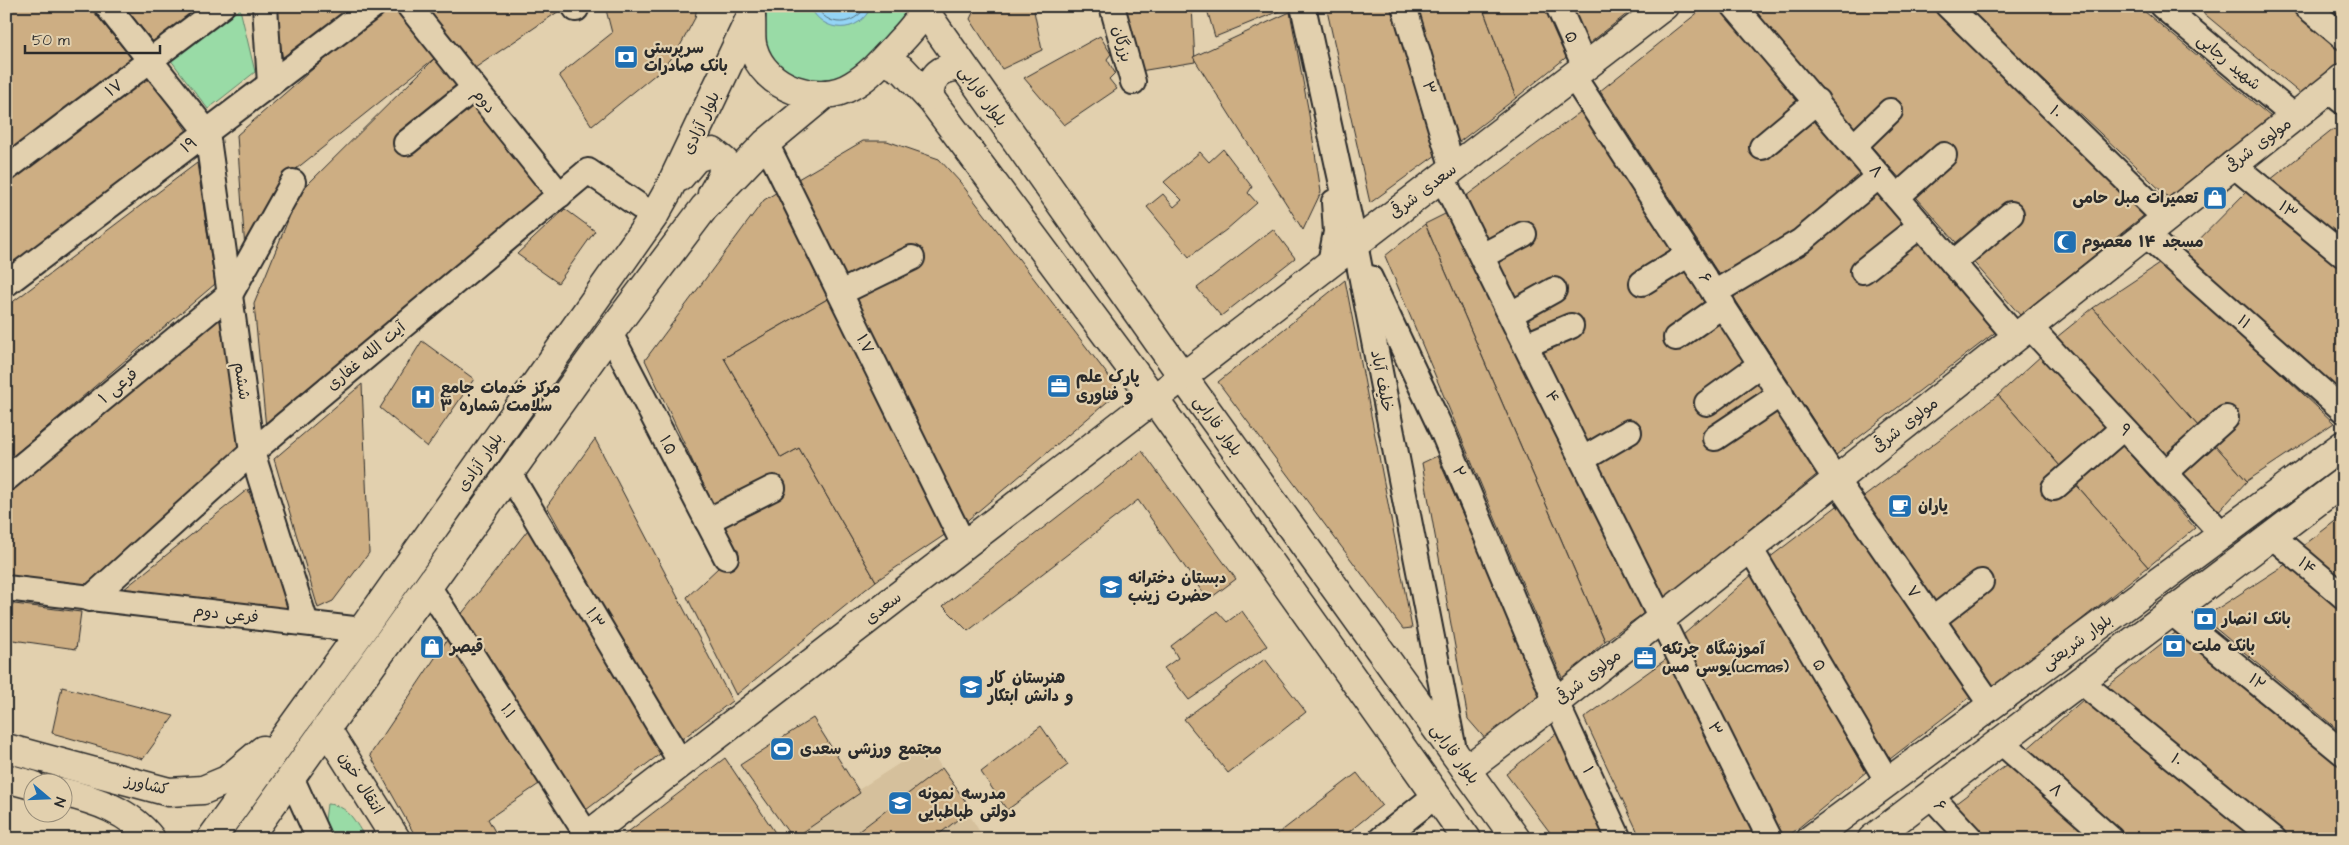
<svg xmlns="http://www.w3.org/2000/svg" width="2349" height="845" viewBox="0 0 2349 845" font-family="'Architects Daughter','Playpen Sans Arabic',sans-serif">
	<rect width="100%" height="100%" fill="#e2d0ae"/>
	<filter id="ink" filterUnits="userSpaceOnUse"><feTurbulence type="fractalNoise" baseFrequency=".02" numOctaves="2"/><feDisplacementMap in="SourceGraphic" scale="10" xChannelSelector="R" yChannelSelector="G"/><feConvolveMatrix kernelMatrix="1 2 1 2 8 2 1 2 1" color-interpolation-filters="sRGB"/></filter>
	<g filter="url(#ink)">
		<polygon fill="#d5c09c" points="928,745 984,839 782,839"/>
		<g fill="#99dba6" stroke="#628368">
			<path d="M760,6H810C823,33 859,35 871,6H920L869,66L813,90L769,64L758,12Z"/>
			<polygon points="240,9 255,72 208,109 170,59"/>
			<path d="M327,804C349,805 355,822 366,839H333L325,820Z"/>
		</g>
		<path fill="#94d4f5" stroke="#6a90a4" d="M810,6H871C860,35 822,34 810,6Z"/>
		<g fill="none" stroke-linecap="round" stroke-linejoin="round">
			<path stroke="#556f7c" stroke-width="1" d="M816,6C827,28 854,27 866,6"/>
		</g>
		<g fill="#cdae83" stroke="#2b2b2b">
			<polygon points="6,6 89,6 132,59 6,156"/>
			<polygon points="124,6 199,6 155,44"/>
			<polygon points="275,6 356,6 283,61"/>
			<polygon points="385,6 398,6 436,57 281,181 245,250 237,135"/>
			<polygon points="418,6 564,6 565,7 472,70"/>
			<polygon points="605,6 697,6 695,18 680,46 662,69 592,126 559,75 612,33"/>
			<polygon points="976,6 1049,6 1034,11 1042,50 1002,69 970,19"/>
			<polygon points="1120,6 1192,6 1195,62 1134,72"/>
			<polygon points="1206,6 1279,6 1279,11 1215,37"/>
			<polygon points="1326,6 1393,6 1436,155 1370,203"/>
			<polygon points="1414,6 1482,6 1516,98 1454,146"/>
			<polygon points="1482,6 1547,6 1569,55 1516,98"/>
			<polygon points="1569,6 1637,6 1586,46"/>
			<polygon points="1706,6 1718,6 1997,331 1836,455 1600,91"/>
			<polygon points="1748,6 1933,6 2147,213 2020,315"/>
			<polygon points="1965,6 2138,6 2271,117 2169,198"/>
			<polygon points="2195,6 2290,6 2343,51 2343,60 2302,95"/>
			<polygon points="2324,6 2343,6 2343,22"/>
			<polygon points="1290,12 1308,108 1321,192 1303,230 1193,57"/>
			<polygon points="1100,36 1111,54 1107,59 1115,73 1109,79 1117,89 1064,125 1024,78"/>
			<polygon points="436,57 545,194 266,428 254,304 299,193"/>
			<polygon points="148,75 187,131 6,270 6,184"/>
			<polygon points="1583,110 1820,472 1660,602 1466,196"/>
			<polygon points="2334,129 2343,136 2343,246 2265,184"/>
			<polygon points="863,141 887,141 939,159 960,182 1120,391 963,524 798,179"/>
			<polygon points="1223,149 1252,187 1248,193 1257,203 1226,230 1189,257 1147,207 1163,194 1174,207 1182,200 1164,182 1200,152 1209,162"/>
			<polygon points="197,163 215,284 6,462 6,307"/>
			<polygon points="2250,188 2343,269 2343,393 2182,257"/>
			<polygon points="779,191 831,297 724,358 781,458 799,448 876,581 736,695 687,597 735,552 645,360 764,200"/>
			<polygon points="565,209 595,231 558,283 517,254"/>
			<polygon points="1453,210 1644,613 1605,641 1425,224"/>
			<polygon points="1425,224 1605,641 1563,680 1385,256"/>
			<polygon points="1273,229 1295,258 1221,316 1197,288"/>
			<polygon points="2162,262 2334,423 2247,481 2093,308"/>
			<polygon points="1345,280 1412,628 1403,629 1218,382"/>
			<polygon points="831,297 949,532 876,581 799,448 781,458 724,358"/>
			<polygon points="2093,308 2247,481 2214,517 2052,341"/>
			<polygon points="219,314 241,447 82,588 6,579 6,494"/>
			<polygon points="422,341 474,379 427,447 380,408"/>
			<polygon points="2042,355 2195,528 2148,567 1998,395"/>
			<polygon points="362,384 369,553 333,601 318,608 274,459"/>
			<polygon points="1998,395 2148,567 1991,691 1861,499"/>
			<polygon points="595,439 732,701 677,743 547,506"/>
			<polygon points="1142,451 1236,579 1208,600 1138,500 968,631 943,606"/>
			<polygon points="1437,456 1544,697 1488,742 1468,719 1422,463"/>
			<polygon points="248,489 295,615 118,594"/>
			<polygon points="1841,503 1973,695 1890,759 1769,558"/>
			<polygon points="2343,515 2343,579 2303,546"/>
			<polygon points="531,526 664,751 586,810 460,616"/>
			<polygon points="2286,564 2343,612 2343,734 2203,618"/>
			<polygon points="1753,574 1866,772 1785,839 1781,839 1683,635"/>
			<polygon points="6,603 81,612 76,649 6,639"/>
			<polygon points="1217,611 1227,622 1242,611 1267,646 1189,700 1164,668 1178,658 1171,646"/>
			<polygon points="2180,631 2343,765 2343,839 2293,839 2104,689 2175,633"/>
			<polygon points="451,634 542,782 488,819 499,839 417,839 370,755"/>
			<polygon points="1672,655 1757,839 1641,839 1584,718"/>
			<polygon points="1265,659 1306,712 1228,773 1184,719"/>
			<polygon points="62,687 174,716 143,759 52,733"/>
			<polygon points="2084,699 2256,839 2128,839 2026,750"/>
			<polygon points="813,718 860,793 793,839 740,765"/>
			<polygon points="1041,726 1068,765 1007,810 981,772"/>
			<polygon points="1558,732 1608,839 1555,839 1506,774"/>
			<polygon points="725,758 778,837 621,839 620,838"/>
			<polygon points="2008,764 2097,839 1987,839 1955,804"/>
			<polygon points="942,768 971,809 933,839 865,839 859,831"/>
			<polygon points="1357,773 1382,805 1340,839 1271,839"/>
		</g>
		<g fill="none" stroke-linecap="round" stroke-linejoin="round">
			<defs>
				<g id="minor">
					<polyline points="107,6 207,132 252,452 306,623"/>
					<polyline points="265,6 270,84"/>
					<polyline points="409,6 560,195"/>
					<polyline points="574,6 576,9"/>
					<polyline points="1112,6 1133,82"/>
					<polyline points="1303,6 1355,244 1455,755"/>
					<polyline points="1404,6 1453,169"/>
					<polyline points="1558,6 1585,67"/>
					<polyline points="1734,6 2016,337"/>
					<polyline points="1948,6 2165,218"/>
					<polyline points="2162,6 2295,117"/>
					<polyline points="2306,6 2343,37"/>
					<polyline points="1573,76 1836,480 1991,705"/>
					<polyline points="2328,90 2343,102"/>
					<polyline points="406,143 474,88"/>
					<polyline points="766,143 964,545"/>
					<polyline points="1854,146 1890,111"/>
					<polyline points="1762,147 1817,101"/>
					<polyline points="2232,164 2343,255"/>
					<polyline points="6,169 222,6"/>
					<polyline points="1442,177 1770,839"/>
					<polyline points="1897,197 1944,155"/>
					<polyline points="2145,234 2343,410"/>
					<polyline points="1482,256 1524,234"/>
					<polyline points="1330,263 1336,232 1334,202"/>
					<polyline points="1953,263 2011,214"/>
					<polyline points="1863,271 1921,225"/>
					<polyline points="1370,278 1444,435 1556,702 1619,839"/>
					<polyline points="1642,283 1689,254"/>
					<polyline points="6,284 373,6"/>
					<polyline points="840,293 912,258"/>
					<polyline points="1714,293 1801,241 1879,176"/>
					<polyline points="1511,314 1554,290"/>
					<polyline points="2029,326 2222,534"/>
					<polyline points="610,333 726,557"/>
					<polyline points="1676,338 1723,305"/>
					<polyline points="1526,345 1571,326"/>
					<polyline points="1707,403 1761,364"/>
					<polyline points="1715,438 1781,394"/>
					<polyline points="1583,459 1629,432"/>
					<polyline points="509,473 681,763"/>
					<polyline points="2165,473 2226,418"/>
					<polyline points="6,479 231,293 293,182"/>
					<polyline points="2054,488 2123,428"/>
					<polyline points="707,521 773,488"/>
					<polyline points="2272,536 2343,596"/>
					<polyline points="1750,548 1888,782"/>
					<polyline points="428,586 587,835"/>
					<polyline points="6,588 362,630"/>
					<polyline points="90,599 252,452 588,171 654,216"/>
					<polyline points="2171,612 2343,753"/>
					<polyline points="1932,620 1981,582"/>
					<polyline points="2080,681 2274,839"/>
					<polyline points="2000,741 2111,839"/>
					<polyline points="291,777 319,839"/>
					<polyline points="1930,795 1971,839"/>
					<polyline points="1381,839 1435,796"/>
				</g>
				<g id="major">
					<polyline points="924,10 1183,377 1516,839"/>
					<path d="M751,17C752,27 750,39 753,48C764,88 818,107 853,85C870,75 883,60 896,46C906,35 921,21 925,6"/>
					<polyline points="884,60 903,70 933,102 1154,399 1467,839"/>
					<path d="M929,96C932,74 940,68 962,66"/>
					<polyline points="680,177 696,158 713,152 724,161 722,176 712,194"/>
					<polyline points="326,728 396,839"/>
					<polyline points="6,748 169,792 203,790 227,780 263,750"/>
					<polyline points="1466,770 1556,702 2343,78"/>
					<polyline points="6,778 32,785"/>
					<path d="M62,792C95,800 130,811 151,839"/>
					<polyline points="211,839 362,630 654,216 668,191 751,16"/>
					<polyline points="247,839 610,333 704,208 766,143 825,94"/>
					<polyline points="583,839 1664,6"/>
					<polyline points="1811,839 2343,445"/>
					<polyline points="1872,839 2343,482"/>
				</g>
			</defs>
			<use href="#minor" stroke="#2b2b2b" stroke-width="28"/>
			<use href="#major" stroke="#2b2b2b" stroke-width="31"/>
			<use href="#minor" stroke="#e2d0ae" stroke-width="24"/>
			<use href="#major" stroke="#e2d0ae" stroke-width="28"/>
		</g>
	</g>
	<defs>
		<symbol id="bank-square" viewBox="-11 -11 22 22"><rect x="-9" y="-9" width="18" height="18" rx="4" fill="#1f6fb2" stroke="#e2d0ae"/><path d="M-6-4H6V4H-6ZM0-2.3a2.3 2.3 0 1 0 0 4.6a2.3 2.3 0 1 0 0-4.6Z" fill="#fff"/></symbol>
		<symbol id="shop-square" viewBox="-11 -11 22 22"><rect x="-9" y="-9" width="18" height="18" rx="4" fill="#1f6fb2" stroke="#e2d0ae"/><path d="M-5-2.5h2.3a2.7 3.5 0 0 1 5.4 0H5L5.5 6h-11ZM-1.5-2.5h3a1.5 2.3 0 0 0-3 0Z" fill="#fff"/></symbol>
		<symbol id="mosque-square" viewBox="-11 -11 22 22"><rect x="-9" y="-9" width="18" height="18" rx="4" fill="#1f6fb2" stroke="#e2d0ae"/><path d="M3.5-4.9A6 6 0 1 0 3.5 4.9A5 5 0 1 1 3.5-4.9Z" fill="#fff"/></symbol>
		<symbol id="office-square" viewBox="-11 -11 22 22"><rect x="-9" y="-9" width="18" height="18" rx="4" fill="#1f6fb2" stroke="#e2d0ae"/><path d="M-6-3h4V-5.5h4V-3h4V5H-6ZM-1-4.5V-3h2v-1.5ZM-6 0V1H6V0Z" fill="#fff"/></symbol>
		<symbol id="hospital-square" viewBox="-11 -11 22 22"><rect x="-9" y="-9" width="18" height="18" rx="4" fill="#1f6fb2" stroke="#e2d0ae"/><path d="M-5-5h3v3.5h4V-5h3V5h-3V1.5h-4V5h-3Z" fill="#fff"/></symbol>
		<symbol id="cafe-square" viewBox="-11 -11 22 22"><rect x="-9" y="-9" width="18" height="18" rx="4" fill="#1f6fb2" stroke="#e2d0ae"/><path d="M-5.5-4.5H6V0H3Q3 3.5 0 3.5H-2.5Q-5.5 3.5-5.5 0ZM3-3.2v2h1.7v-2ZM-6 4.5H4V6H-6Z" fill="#fff"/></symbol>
		<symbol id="school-square" viewBox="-11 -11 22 22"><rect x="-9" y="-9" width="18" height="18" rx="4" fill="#1f6fb2" stroke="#e2d0ae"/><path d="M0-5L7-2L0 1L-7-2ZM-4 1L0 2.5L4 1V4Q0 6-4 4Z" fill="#fff"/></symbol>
		<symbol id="stadium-square" viewBox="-11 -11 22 22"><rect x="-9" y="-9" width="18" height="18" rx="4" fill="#1f6fb2" stroke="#e2d0ae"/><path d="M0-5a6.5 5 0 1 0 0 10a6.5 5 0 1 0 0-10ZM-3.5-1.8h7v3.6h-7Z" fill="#fff"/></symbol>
	</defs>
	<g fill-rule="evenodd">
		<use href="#bank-square" x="612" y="43" width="28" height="28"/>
		<use href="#shop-square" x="2201" y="184" width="28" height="28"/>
		<use href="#mosque-square" x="2051" y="228" width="28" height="28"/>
		<use href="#office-square" x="1045" y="372" width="28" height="28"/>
		<use href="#hospital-square" x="409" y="383" width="28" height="28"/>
		<use href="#cafe-square" x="1886" y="492" width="28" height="28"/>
		<use href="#school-square" x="1097" y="573" width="28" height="28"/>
		<use href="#bank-square" x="2191" y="605" width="28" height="28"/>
		<use href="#bank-square" x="2160" y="632" width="28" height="28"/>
		<use href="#shop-square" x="418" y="633" width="28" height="28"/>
		<use href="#office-square" x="1631" y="644" width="28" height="28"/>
		<use href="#school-square" x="957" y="673" width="28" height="28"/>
		<use href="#stadium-square" x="768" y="735" width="28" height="28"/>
		<use href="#school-square" x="886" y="789" width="28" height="28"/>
	</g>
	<g text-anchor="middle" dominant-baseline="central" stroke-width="4.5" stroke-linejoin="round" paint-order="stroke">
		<g font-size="16" fill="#2b2b2b" stroke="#e2d0ae">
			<text transform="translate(1571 37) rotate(66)">۵</text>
			<text transform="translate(1122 44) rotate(75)">بزرگان</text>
			<text transform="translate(2229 62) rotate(40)">شهید رجایی</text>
			<text transform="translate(114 88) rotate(-37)">۱۷</text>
			<text transform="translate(1429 88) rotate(74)">۳</text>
			<text transform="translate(983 96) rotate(54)">بلوار فارابی</text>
			<text transform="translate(484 101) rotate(51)">دوم</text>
			<text transform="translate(2056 112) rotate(44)">۱۰</text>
			<text transform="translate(701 123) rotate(-65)">بلوار آزادی</text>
			<text transform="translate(189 145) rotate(-37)">۱۹</text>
			<text transform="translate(2258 145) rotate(-37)">مولوی شرقی</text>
			<text transform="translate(1876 171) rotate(50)">۸</text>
			<text transform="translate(1423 191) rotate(-37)">سعدی شرقی</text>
			<text transform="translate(2288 210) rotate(39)">۱۳</text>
			<text transform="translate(1705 278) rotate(57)">۶</text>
			<text transform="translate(2244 322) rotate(42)">۱۱</text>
			<text transform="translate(865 344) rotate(64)">۱.۷</text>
			<text transform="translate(366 356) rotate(-40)">آیت الله غفاری</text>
			<text transform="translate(242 381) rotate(82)">ششم</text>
			<text transform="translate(1382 381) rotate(79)">خلیف آباد</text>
			<text transform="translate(118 386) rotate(-40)">فرعی ۱</text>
			<text transform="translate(1552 397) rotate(64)">۴</text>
			<text transform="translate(1905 425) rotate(-38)">مولوی شرقی</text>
			<text transform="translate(1218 426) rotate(54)">بلوار فارابی</text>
			<text transform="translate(2125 430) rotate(47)">۹</text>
			<text transform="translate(668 445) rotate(63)">۱.۵</text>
			<text transform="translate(480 462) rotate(-55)">بلوار آزادی</text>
			<text transform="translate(1459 472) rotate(67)">۲</text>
			<text transform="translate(2307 566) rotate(40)">۱۴</text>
			<text transform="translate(1913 592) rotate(55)">۷</text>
			<text transform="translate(883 608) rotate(-38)">سعدی</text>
			<text transform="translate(226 614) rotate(6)">فرعی دوم</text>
			<text transform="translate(595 618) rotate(59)">۱.۳</text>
			<text transform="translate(2077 642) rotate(-36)">بلوار شریعتی</text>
			<text transform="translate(1819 665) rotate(60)">۵</text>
			<text transform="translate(1588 677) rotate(-38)">مولوی شرقی</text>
			<text transform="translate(2257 682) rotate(39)">۱۲</text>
			<text transform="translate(508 711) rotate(57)">۱.۱</text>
			<text transform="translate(1715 729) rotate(64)">۳</text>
			<text transform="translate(1455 754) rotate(54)">بلوار فارابی</text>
			<text transform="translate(2177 760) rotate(39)">۱۰</text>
			<text transform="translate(1588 770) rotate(65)">۱</text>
			<text transform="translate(361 783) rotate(58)">انتقال خون</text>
			<text transform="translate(147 785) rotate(13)">کشاورز</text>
			<text transform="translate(2056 790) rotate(41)">۸</text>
			<text transform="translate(1940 806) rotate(47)">۶</text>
		</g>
		<g font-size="16" font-weight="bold" fill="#2b2b2b" stroke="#e2d0ae" text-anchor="start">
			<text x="644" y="48">سرپرستی<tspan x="644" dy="18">بانک صادرات</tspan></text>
			<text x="2198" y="198" text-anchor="end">تعمیرات مبل حامی</text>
			<text x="2082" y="242">مسجد ۱۴ معصوم</text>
			<text x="1076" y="377">پارک علم<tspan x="1076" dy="18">و فناوری</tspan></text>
			<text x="440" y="388">مرکز خدمات جامع<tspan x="440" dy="18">سلامت شماره ۳</tspan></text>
			<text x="1918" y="506">یاران</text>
			<text x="1128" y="578">دبستان دخترانه<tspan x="1128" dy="18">حضرت زینب</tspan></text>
			<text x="2222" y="619">بانک انصار</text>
			<text x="2192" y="646">بانک ملت</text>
			<text x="450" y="647">قیصر</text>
			<text x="1662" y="649">آموزشگاه چرتکه<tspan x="1662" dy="18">یوسی مس(ucmas)</tspan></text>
			<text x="988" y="678">هنرستان کار<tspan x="988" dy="18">و دانش ابتکار</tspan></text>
			<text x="800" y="749">مجتمع ورزشی سعدی</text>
			<text x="918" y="794">مدرسه نمونه<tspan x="918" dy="18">دولتی طباطبایی</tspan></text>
		</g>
	</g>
	<rect width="2349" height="845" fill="none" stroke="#e2d0ae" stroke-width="25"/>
	<rect x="12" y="12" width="2324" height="820" fill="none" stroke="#2b2b2b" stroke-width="2" filter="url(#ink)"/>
	<g transform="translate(48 798) rotate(109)"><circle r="24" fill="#e2d0ae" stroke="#998e7a"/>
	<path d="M0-4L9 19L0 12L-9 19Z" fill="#1f6fb2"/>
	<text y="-8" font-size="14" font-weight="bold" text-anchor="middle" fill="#2b2b2b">N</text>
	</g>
	<path d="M25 45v8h135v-8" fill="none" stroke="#2b2b2b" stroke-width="2.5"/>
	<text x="32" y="45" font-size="15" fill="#2b2b2b" stroke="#e2d0ae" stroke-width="4" paint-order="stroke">50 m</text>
</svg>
